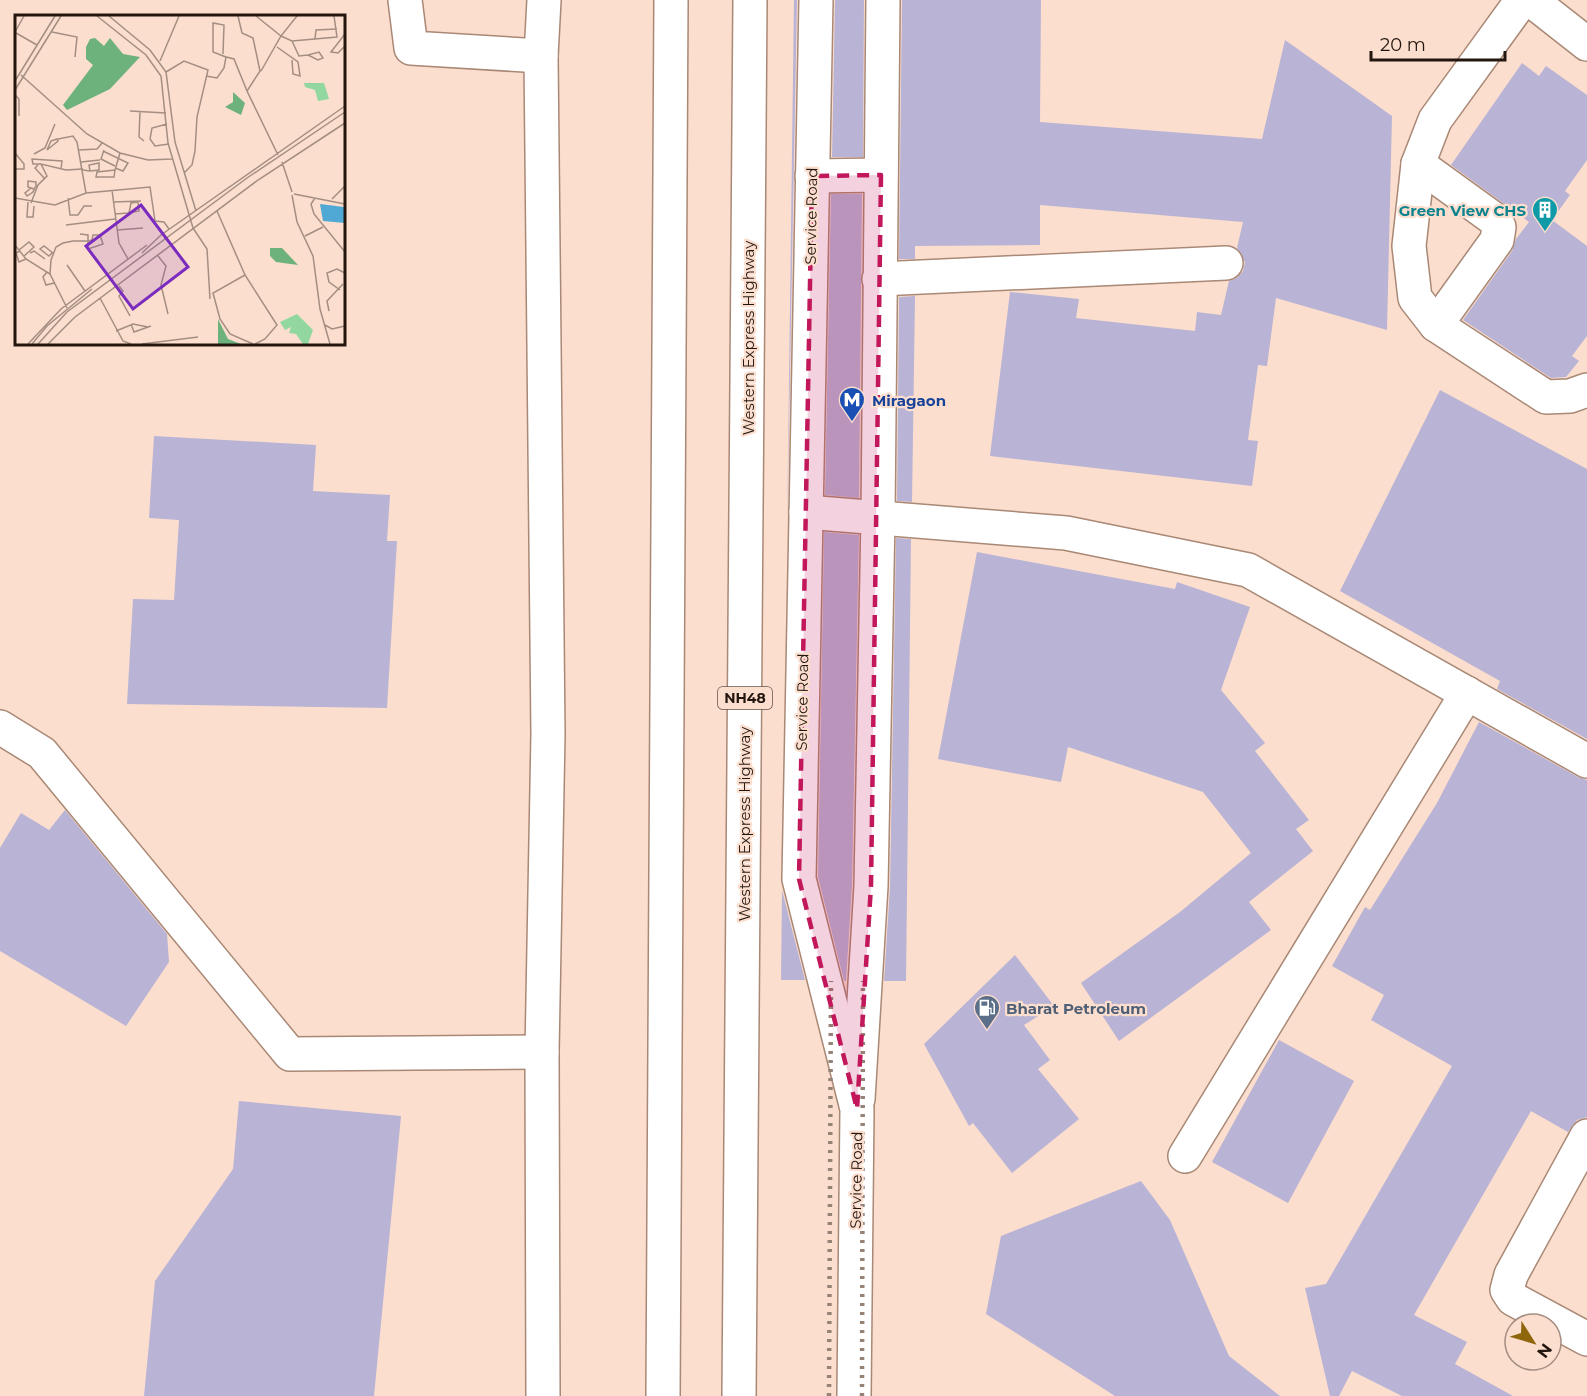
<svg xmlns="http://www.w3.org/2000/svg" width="1587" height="1396" viewBox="0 0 1587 1396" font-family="Montserrat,sans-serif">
	<rect width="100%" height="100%" fill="#fbdece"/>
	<g fill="#b9b3d5">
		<polygon points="794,0 797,0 787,535"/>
		<polygon points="835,0 864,0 863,157 832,157"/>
		<polygon points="902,0 1041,0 1040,122 1262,139 1285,40 1392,116 1387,330 1276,298 1267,366 1258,365 1248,440 1258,441 1252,486 990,456 1010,292 1079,299 1076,318 1195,331 1197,312 1221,315 1229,281 1237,278 1243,271 1245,262 1237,248 1243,222 1040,205 1040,245 915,246 915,259 899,259"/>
		<polygon points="1522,63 1539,76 1546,66 1587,95 1587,160 1565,191 1570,195 1552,220 1587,246 1587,336 1572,356 1579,361 1566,377 1551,378 1463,320 1512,251 1516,239 1529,222 1451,165"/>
		<polygon points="831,194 862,194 859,498 825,495"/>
		<polygon points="915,296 912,502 897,501 899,297"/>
		<polygon points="1440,390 1587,469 1587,739 1497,689 1500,681 1340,591"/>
		<polygon points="154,436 316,445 313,491 390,495 387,541 397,541 387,708 127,704 133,599 174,600 179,520 149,518"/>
		<polygon points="824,532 859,535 852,885 846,981 844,981 818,877"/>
		<polygon points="896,538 911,539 906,981 884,981 890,887"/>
		<polygon points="977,552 1175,589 1177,582 1250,607 1221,690 1265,743 1255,751 1309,820 1296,829 1313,851 1249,902 1271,930 1119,1041 1081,983 1180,912 1251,853 1203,792 1068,747 1061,782 938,759"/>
		<polygon points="1479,722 1578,777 1587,780 1587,1117 1577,1120 1568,1132 1531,1111 1414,1315 1467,1342 1455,1364 1513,1396 1402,1396 1352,1371 1339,1396 1330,1396 1305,1288 1326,1284 1452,1066 1371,1020 1384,995 1332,966 1365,907 1370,910 1437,803"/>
		<polygon points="65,810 167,934 169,962 126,1026 0,951 0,848 21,813 49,830"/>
		<polygon points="782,890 805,980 781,980"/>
		<polygon points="1015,955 1054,1006 1024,1025 1050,1060 1038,1069 1079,1119 1012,1173 973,1123 969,1126 924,1044"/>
		<polygon points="1279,1040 1354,1081 1288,1203 1212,1162"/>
		<polygon points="239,1101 401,1116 374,1396 144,1396 155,1281 233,1169"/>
		<polygon points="1141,1181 1170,1220 1229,1356 1280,1396 1115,1396 986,1314 1001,1236"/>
	</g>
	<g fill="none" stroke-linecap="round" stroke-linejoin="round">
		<defs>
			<g id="minor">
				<polyline points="405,0 411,48 541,56"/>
				<polyline points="1522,0 1435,120 1418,164 1409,246 1415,298 1436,325 1546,397 1570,396 1587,390"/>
				<polyline points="1531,0 1587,44"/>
				<polyline points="1418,164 1494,219 1499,227 1497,240 1436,325"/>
				<polyline points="879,279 1226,263"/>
				<polyline points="806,512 1066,533 1248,570 1587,761"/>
				<polyline points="0,727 42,753 290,1054 542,1052"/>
				<polyline points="858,1099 871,886 878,517 883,0"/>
				<polyline points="1587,1136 1511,1275 1507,1290 1513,1299 1587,1339"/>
				<polyline points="1185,1156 1467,693"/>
			</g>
			<g id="secondary">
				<polyline points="816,0 799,879 857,1109 854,1396"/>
				<polyline points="812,176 881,175"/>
				<polyline points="543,1396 542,1052 548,734 541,56 544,0"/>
			</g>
			<g id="trunk">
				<polyline points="663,1396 671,0"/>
				<polyline points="739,1396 750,0"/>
			</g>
		</defs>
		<use href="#minor" stroke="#a98875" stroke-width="36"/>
		<use href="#secondary" stroke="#a98875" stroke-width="36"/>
		<use href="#trunk" stroke="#a98875" stroke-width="36"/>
		<use href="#minor" stroke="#fff" stroke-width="33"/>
		<use href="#secondary" stroke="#fff" stroke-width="33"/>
		<use href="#trunk" stroke="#fff" stroke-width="33"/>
		<g stroke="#978276" stroke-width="4.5" stroke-dasharray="3 6" stroke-linecap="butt">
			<polyline points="829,1396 831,981"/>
			<polyline points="862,1396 863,981"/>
		</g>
	</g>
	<path fill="#c2185b" fill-opacity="0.2" stroke="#c2185b" stroke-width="4.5" stroke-dasharray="12 8" stroke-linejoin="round" d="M881,175L871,886L857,1109L799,879L812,176Z"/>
	<defs>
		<symbol id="building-pin" viewBox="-11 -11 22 30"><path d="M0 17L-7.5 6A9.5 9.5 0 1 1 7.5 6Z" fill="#0f9aa8" stroke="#fbdece"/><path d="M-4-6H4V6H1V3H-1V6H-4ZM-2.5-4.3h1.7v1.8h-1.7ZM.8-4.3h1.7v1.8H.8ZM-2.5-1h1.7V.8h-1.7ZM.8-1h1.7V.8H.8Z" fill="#fff"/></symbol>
		<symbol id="metro-pin" viewBox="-11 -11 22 30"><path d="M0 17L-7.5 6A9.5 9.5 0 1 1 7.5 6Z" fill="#1a4fb4" stroke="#fbdece"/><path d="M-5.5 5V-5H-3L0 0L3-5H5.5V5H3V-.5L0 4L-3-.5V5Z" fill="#fff"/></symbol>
		<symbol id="fuel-pin" viewBox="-11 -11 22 30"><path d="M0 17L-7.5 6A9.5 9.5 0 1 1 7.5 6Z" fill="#5c6f8a" stroke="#fbdece"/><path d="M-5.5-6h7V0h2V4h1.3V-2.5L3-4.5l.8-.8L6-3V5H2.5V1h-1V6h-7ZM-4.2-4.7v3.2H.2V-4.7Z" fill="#fff"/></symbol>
	</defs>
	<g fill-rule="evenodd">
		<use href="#building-pin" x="1530" y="195" width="30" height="40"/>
		<use href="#metro-pin" x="837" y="385" width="30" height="40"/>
		<use href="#fuel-pin" x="972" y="993" width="30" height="40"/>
	</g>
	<g text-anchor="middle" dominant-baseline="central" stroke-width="4.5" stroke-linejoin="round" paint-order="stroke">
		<rect fill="#fbdece" stroke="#635248" stroke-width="1.5" x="718" y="687" width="54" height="22" rx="4.5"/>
		<g font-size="14" font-weight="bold" fill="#22160f">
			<text x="745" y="698">NH48</text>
		</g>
		<g font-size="15" font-weight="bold" fill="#0d838f" stroke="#fbdece" text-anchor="end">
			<text x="1526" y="210">Green View CHS</text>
		</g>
		<g font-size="15" fill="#22160f" stroke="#fbdece">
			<text transform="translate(811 216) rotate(-89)">Service Road</text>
			<text transform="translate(748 338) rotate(-90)">Western Express Highway</text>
			<text transform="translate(802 702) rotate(-89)">Service Road</text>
			<text transform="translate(744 824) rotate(-90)">Western Express Highway</text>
			<text transform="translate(856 1180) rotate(-89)">Service Road</text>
		</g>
		<g font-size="15" font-weight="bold" fill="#164399" stroke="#fbdece" text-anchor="start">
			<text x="872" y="400">Miragaon</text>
		</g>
		<g font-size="15" font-weight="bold" fill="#4e5e75" stroke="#fbdece" text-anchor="start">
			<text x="1006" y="1008">Bharat Petroleum</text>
		</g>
	</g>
	<g transform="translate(15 15)">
		<rect width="330" height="330" fill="#fbdece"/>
		<path d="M289,68H309L314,84L303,86L300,75L290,72ZM282,299L298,315L293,329H288L281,319L274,318L276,312L270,315L265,307Z" fill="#92d7a0"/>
		<path d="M80,23L89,31L95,23L108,39L125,42L95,74L52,95L48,90L78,50L71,44V32L75,24ZM218,77L230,88L226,100L210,92L218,87ZM255,233H267L283,250L261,247L255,241ZM203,304L213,324L226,329H203Z" fill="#6db27c"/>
		<path d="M305,189L329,192L330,208L308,206Z" fill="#50a8d5"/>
		<path fill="none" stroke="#a48e82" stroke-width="1.5" d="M82,1L131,40L146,61L153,128L178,213M94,1L135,35L151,57L160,127L181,196M223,1L227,18L238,23L245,56L232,76L263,140M241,1L266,21L282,1M0,17L9,1M37,17L62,22L60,42M1,18L22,30M330,19L316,37L323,38L330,31M300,24L301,15L322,14M277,26L284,41L293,40L303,45L308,43L304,37L293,40M262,32L283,47L285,61L278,59L277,45M208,39L209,10L198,8V37L211,42M145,46L164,1M246,56L266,21L277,26L322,22L319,1M151,57L169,46L193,55L182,102L180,136L177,150L169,158M6,60L72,119L105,138L133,145L157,144M191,61L202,63L209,53L211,42L219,44L232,76M0,66L40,1M0,75L46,1M0,80L4,84V101M115,96L151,98M125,96L124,122L129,126M152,109L137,113L135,124L140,131L154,129M42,124L43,126L32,135L36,126ZM43,124L58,121L62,127L71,178M64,135L82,134L87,128M89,135L86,144L100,151M88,136L113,148L108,156L100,153M0,138L9,149V154H0M19,139L30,133L40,109M66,147L85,145M267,147L277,177M26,149H18L17,144L47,146L46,154M23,150L20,153L30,164M68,155L75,156L84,155V148L74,150L75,156M100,155L99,162H81L82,157L100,155L105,138M16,173L10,178L12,181L18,177L19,174L21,171V167L13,166V172L19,174L20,175M97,175L104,228L113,244M279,179L330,189M277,180L282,207L298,241L305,294L315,329M0,183L40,190L71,178L135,172L140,206L149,207L154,214M53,183L55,200H63L69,191H77M300,183L296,189L299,199L330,237M317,184L330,171M13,187L12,202H18L19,191M98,187L126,186M16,188L23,170L32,161L26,149L51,155L68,154M202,196L230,260L262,310L250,324L240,329M100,199L113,198L124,196L123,187L116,188L114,198M51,210L100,204M178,213L192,234L195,284M102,215L128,213M290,221L308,212M0,230L11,244L35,259L52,293M4,235L14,227L19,232L9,241M5,236L1,238L4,247L11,244M15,238L19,236L30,244M37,238L34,241L25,234L29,231L38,238M127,238L146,220L330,91M143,241L151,251L146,270L153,299M52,250L70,276M32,257L28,262L31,270L39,268M35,259L36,245L41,232L48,228L58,226H73L77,225L78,220H85L88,229L73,234V220L65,219M230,260L198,278L205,304L215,319L238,329M104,271L108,276L104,281L115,301M325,275L314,267L312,258L322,254L330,258M85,283L108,326L116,329M314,296L312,286L328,269M116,309L119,317L136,311M310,310L317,314L330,311M101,316L118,309L133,312M13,329L46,294L132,230M17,329L32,311L77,274M23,329L52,297L232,163L330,97M33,329L60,302L243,165L330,108M127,329L183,322"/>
		<path fill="#7b2cbf" fill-opacity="0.15" stroke="#7b2cbf" stroke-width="3" d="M126,190L173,252L118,294L71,231Z"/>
		<rect width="330" height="330" fill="none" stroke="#22160f" stroke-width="3"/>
	</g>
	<g transform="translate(1533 1342) rotate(127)"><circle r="28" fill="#fbdece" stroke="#a48e82" stroke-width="1.5"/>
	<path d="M0-4.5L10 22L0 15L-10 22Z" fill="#8f660c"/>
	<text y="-9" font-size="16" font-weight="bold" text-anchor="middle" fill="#22160f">N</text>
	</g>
	<path d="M1371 51v9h134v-9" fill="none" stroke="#22160f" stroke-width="3"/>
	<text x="1380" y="51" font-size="18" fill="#22160f" stroke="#fbdece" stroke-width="4.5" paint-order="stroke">20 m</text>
</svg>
